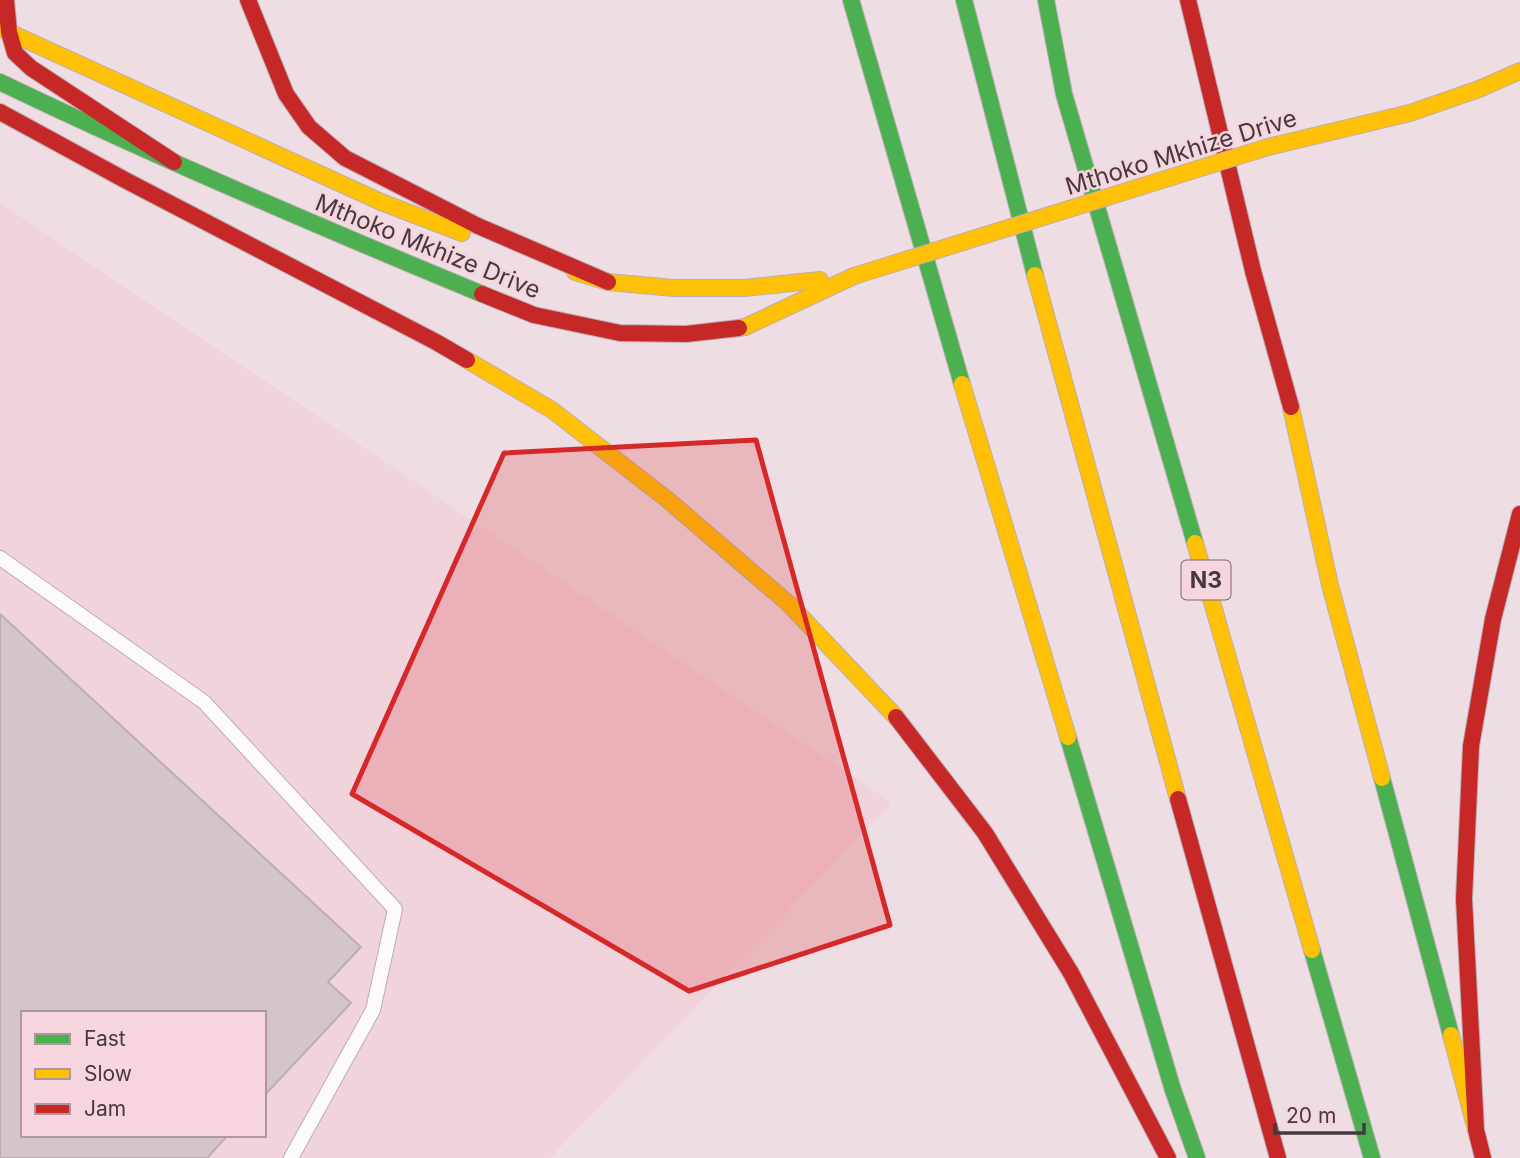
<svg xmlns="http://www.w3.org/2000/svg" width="1520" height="1158" viewBox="0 0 1520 1158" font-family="Inter,sans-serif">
	<rect width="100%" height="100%" fill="#eedde2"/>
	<path fill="#f1d3dc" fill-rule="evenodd" d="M0,203L892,803L550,1158H0ZM23,1013H264V1135H23Z"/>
	<polygon fill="#d3c5ca" stroke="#bbaeb2" stroke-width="2" points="0,614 361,947 328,982 351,1003 264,1096 264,1013 23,1013 23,1135 228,1135 207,1158 0,1158"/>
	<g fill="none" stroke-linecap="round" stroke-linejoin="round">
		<defs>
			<polyline id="lane" points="0,558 204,702 395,909 373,1010 291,1158"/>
			<g id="fast">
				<polyline points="851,0 962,384"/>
				<polyline points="964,0 1035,275"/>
				<polyline points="1046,0 1064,94 1195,543"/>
				<path d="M0,82C158,158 320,227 482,294"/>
				<polyline points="1068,737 1173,1090 1197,1158"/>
				<polyline points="1382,778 1451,1035"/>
				<polyline points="1312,950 1372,1158"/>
			</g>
			<g id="slow">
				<polyline points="0,28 381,202 462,233"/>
				<polyline points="1268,147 1410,113 1479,89 1520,71"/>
				<polyline points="575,272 608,282 674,288 744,288 820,280"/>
				<polyline points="1035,275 1178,799"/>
				<polyline points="739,328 745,327 854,276"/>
				<polyline points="467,360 552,410 668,500 789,604 896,717"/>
				<polyline points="962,384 1068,737"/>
				<polyline points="1291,407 1330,585 1382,778"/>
				<polyline points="1195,543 1312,950"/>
				<polyline points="1451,1035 1476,1130"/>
			</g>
			<g id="jam">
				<polyline points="6,0 9,32 15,53 31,68 174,162"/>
				<polyline points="248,0 286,94 309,127 345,158 478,226 608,282"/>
				<polyline points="1188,0 1253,271 1291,407"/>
				<polyline points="0,112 125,180 436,342 467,360"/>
				<polyline points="482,294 534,315 620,333 686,334 739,328"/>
				<polyline points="896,717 985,833 1071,973 1168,1158"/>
				<polyline points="1178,799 1278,1158"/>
				<polyline points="1483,1158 1476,1130 1464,899 1471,746 1493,619 1520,514"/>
			</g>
		</defs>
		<use href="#lane" stroke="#bbaeb2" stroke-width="16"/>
		<use href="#fast" stroke="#bbaeb2" stroke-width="18"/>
		<use href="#slow" stroke="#bbaeb2" stroke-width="18"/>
		<use href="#jam" stroke="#bbaeb2" stroke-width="18"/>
		<use href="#lane" stroke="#fcfafb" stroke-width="14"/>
		<use href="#fast" stroke="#4caf50" stroke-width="16"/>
		<use href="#slow" stroke="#ffc107" stroke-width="16"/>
		<use href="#jam" stroke="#c62828" stroke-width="16"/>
		<defs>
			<polyline id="slow-bridge" points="854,276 1268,147"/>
		</defs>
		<use href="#slow-bridge" stroke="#bbaeb2" stroke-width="18" stroke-linecap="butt"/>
		<use href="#slow-bridge" stroke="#ffc107" stroke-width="16"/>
	</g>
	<path fill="#d62828" fill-opacity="0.2" stroke="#d62828" stroke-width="5" stroke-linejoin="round" d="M756,440L890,925L689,991L352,794L504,453Z"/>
	<g text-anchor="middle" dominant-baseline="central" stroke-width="5" stroke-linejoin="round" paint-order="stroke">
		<rect fill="#f6d5df" stroke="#7b686e" stroke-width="2" x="1181.5" y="560.5" width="49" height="39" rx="5"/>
		<g font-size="23" font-weight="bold" fill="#46393d">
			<text x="1206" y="580">N3</text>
		</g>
		<g font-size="24" fill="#46393d" stroke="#f6d5df">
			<text transform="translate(1181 152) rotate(-17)">Mthoko Mkhize Drive</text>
			<text transform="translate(428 246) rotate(22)">Mthoko Mkhize Drive</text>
		</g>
	</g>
	<rect x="21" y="1011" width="245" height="126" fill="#f6d5df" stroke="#b0979e" stroke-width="2"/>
	<rect x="35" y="1034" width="35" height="10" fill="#4caf50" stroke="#b0979e" stroke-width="2"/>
	<text x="84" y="1046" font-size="21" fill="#46393d">Fast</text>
	<rect x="35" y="1069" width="35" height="10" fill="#ffc107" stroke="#b0979e" stroke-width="2"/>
	<text x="84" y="1081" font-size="21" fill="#46393d">Slow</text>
	<rect x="35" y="1104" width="35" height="10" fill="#c62828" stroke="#b0979e" stroke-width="2"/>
	<text x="84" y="1116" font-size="21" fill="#46393d">Jam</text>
	<path d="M1275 1123v10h89v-10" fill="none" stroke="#46393d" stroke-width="3.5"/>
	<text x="1286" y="1123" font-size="21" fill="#46393d" stroke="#f6d5df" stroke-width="5" paint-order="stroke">20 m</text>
</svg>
